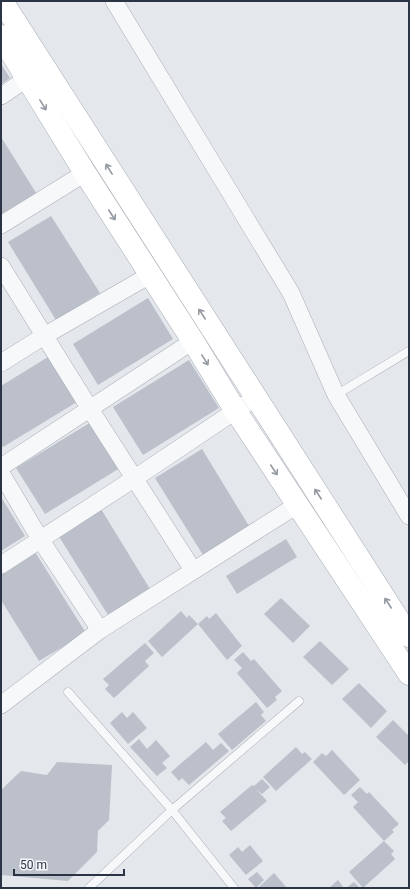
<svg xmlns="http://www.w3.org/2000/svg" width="410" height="889" viewBox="0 0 410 889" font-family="Roboto,sans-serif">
	<rect width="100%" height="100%" fill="#e4e7ec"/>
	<g fill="#bbc0ca">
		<polygon points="1,64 10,78 1,84"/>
		<polygon points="1,137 38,196 1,219"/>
		<polygon points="51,216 100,293 56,320 8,242"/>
		<polygon points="148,298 173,339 98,385 73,344"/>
		<polygon points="48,357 77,402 3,447 1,444 1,386"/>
		<polygon points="189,360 219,408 143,455 113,407"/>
		<polygon points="91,422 120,468 45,514 16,468"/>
		<polygon points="202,449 249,526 203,555 155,478"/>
		<polygon points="1,497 25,536 1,551"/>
		<polygon points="101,509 150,589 108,615 58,535"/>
		<polygon points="286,539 297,557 237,594 226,576"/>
		<polygon points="35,552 86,633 39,661 1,600 1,573"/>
		<polygon points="281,598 310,626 293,643 264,614"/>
		<polygon points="181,611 187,618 189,615 198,624 162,657 148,641"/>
		<polygon points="216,613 242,646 227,660 198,624 207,616 209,619"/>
		<polygon points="320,641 349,669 332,685 303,657"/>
		<polygon points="145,643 154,653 145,661 149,666 114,698 105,689 109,685 103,679"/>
		<polygon points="243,652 251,661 254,659 282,691 275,697 277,700 267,708 237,673 242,668 234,660"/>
		<polygon points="359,683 387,711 371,728 342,699"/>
		<polygon points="256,702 264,712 261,715 266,721 232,750 218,734"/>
		<polygon points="122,712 127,718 133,712 147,728 128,744 110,723"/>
		<polygon points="393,720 409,736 409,761 405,765 376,737"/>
		<polygon points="139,739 147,749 156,740 170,756 162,763 167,768 157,776 130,747"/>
		<polygon points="206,742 213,750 221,743 229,751 189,785 182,778 179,781 171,772"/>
		<polygon points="296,747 302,754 305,752 312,759 276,791 263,777"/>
		<polygon points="332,750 360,780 344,795 313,762 322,753 326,756"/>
		<polygon points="57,762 112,765 109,820 98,831 97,852 68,881 1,875 1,790 21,771 47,775"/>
		<polygon points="262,779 270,787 262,794 256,789 267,801 231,831 222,821 226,818 220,812 252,785 254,786"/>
		<polygon points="360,787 367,794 369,792 399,824 392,830 394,832 384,841 353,807 358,802 351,795"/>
		<polygon points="384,841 394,851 391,854 395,859 363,888 349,872"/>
		<polygon points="250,845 263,861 246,875 229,855 238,847 242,852"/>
		<polygon points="257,872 264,880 256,888 248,879"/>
		<polygon points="274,873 287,888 258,888"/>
		<polygon points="338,880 344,888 329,888"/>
		<polygon points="354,882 360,888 346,888"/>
	</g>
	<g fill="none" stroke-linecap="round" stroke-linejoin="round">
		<defs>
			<g id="lane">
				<polyline points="336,395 409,351"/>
				<polyline points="68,692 172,810 234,888"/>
				<polyline points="89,888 172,810 299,701"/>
			</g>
			<g id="street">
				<polyline points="114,1 291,293 336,395 409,516"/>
				<polyline points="1,96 26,79"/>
				<polyline points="1,225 85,173"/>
				<polyline points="1,266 90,409 193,570"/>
				<polyline points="1,363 44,336 150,275"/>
				<polyline points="1,467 193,341"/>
				<polyline points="1,473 40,539 100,630"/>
				<polyline points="1,565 135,478 256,397"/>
				<polyline points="1,705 100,630 297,505"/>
			</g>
			<g id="secondary">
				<polyline points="2,1 409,636"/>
				<polyline points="1,36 85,173 193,341 235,410 409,674"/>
			</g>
		</defs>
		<use href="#lane" stroke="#a9aeb7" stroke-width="9"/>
		<use href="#street" stroke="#a9aeb7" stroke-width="18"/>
		<use href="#secondary" stroke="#a9aeb7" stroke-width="23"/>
		<use href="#lane" stroke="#f7f8fa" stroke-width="8"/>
		<use href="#street" stroke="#f7f8fa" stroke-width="17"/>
		<use href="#secondary" stroke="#fff" stroke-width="22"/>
	</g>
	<defs><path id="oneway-shaft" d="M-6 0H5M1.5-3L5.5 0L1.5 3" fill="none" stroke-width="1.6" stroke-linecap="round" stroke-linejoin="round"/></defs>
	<g stroke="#959aa2">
		<use href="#oneway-shaft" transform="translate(43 105) rotate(58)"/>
		<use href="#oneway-shaft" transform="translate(109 169) rotate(-122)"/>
		<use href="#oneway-shaft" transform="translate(112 215) rotate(57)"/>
		<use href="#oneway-shaft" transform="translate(202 314) rotate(-123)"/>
		<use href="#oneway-shaft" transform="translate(205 360) rotate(58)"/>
		<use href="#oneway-shaft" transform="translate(274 470) rotate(57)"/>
		<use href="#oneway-shaft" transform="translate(318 494) rotate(-123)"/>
		<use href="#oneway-shaft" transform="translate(388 603) rotate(-123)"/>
	</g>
	<rect width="410" height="889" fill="none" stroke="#2b3445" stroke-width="4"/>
	<path d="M14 869v6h110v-6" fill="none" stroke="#2b3445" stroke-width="2"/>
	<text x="20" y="869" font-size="12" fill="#2b3445" stroke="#f4f6f9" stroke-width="3" paint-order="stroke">50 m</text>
</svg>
